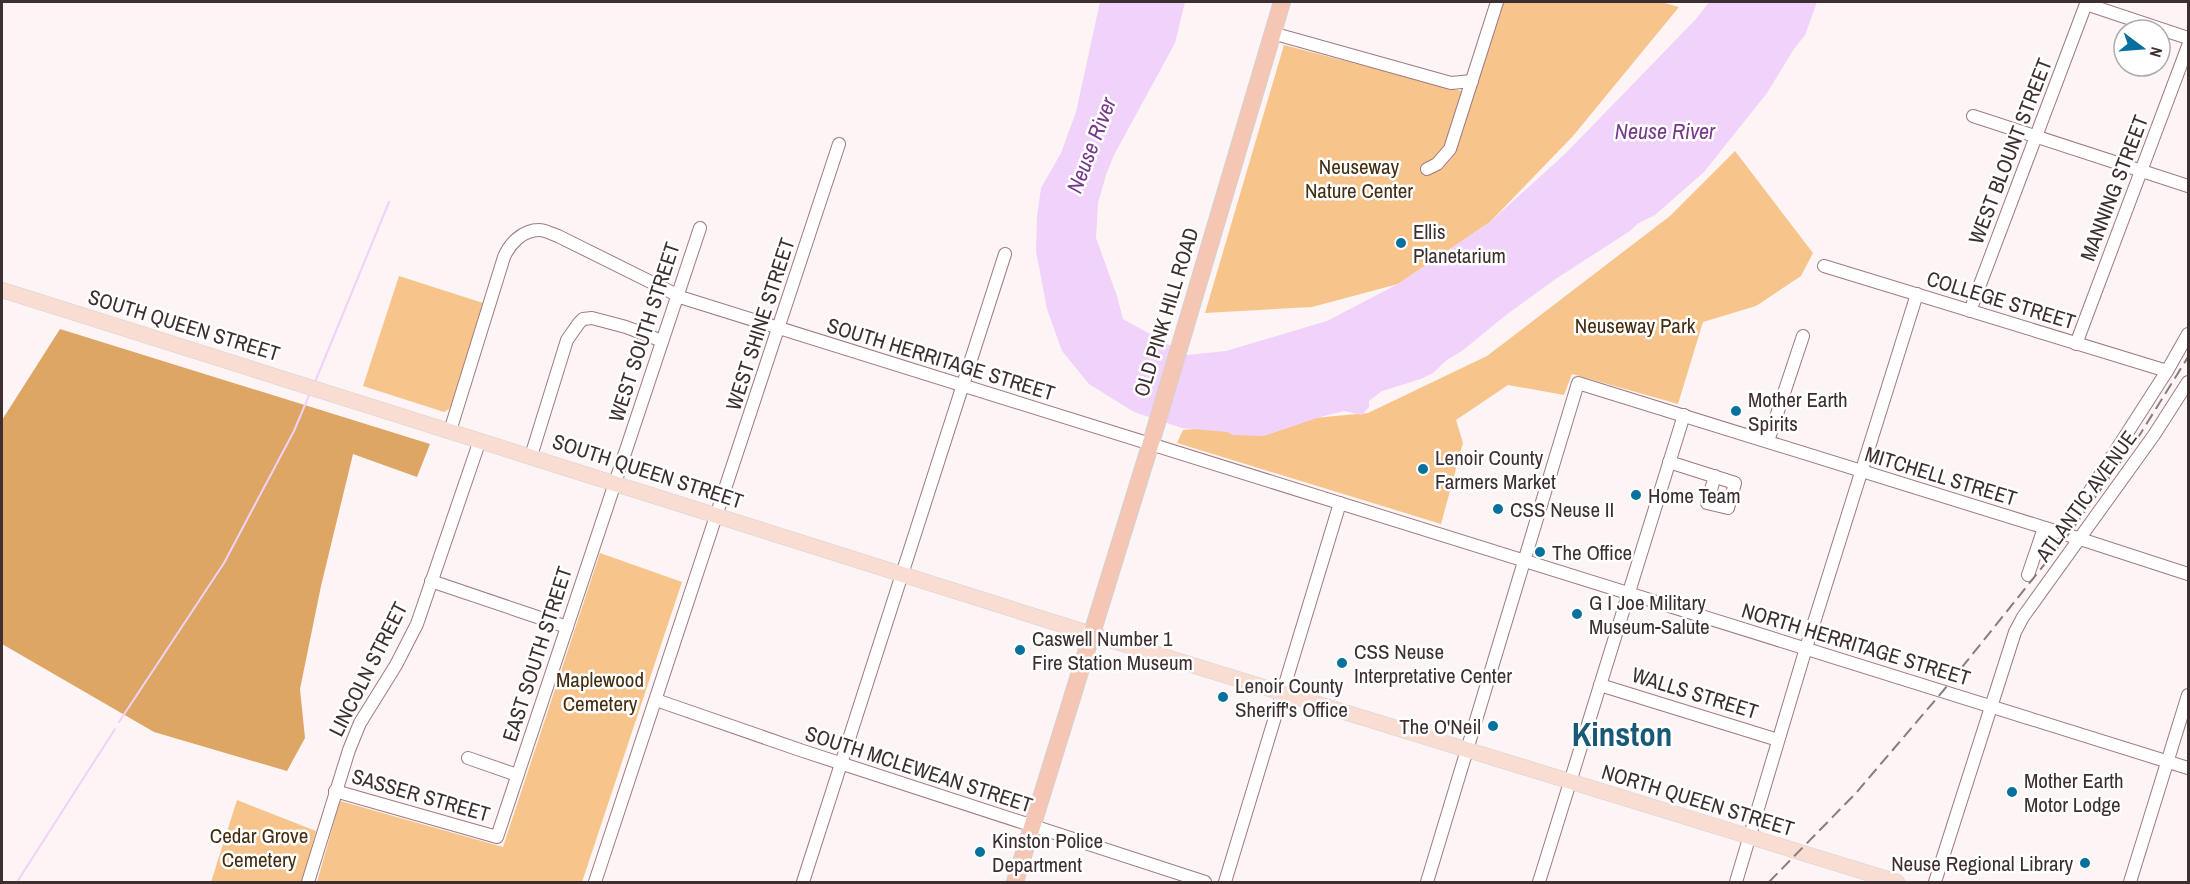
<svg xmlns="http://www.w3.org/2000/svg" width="2190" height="884" viewBox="0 0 2190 884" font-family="'Archivo Narrow',sans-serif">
	<rect width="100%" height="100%" fill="#fcf4f5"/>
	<g fill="#f7c58c">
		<polygon points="1486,2 1661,2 1679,7 1573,136 1490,222 1398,284 1312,307 1205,313 1284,45 1473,94 1501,4"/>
		<polygon points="1735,151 1813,253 1801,276 1756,306 1703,322 1678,404 1572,374 1564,395 1508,385 1456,420 1463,443 1441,524 1177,443 1183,430 1368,413 1487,356 1670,216"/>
		<polygon points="399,276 483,303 452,402 449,409 444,412 363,386"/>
		<polygon points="600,553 682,582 582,882 317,882 340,801 503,847"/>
		<polygon points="237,800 316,831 302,882 211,882"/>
	</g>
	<polygon fill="#dea664" points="60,329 430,444 417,477 353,454 321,586 300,689 305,738 287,771 154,732 2,644 2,420"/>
	<polygon fill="#f1d2fb" points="1100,2 1185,2 1175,43 1114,155 1106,175 1098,203 1096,238 1117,296 1123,319 1187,355 1226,351 1327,321 1398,284 1490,222 1565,154 1696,19 1709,2 1817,2 1805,35 1794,49 1767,93 1704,172 1655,215 1637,224 1630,231 1557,278 1506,315 1462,351 1448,359 1433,373 1421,379 1382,391 1369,401 1369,407 1362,415 1344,411 1320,417 1264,436 1233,435 1227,432 1182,428 1134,412 1089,384 1062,351 1047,309 1036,251 1037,217 1041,188 1061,153 1076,112"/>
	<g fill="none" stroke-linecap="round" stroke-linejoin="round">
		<g stroke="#f1d2fb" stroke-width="2">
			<polyline points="315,382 389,202"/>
			<polyline points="119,722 224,563 294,431 310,393"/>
			<polyline points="17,882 115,729"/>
		</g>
		<defs>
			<g id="minor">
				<polyline points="1272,33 1451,83 1472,81"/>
				<polyline points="1973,116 2188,186"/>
				<polyline points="1427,169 1437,164 1450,149 1497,2"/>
				<polyline points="1824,266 2167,371"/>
				<polyline points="1970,311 2086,4 2188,38"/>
				<polyline points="2076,344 2188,46"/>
				<path d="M450,431L504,257C510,243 523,230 539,230C545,230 552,234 558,236L683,298L2188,768"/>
				<polyline points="1768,441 1803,336"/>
				<polyline points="531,456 567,340 579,323 583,319 592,318 626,327 662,341"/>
				<path d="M1669,462C1691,469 1713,476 1735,483L1728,508L1707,503L1715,476"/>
				<polyline points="2063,533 2167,371 2188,334"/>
				<polyline points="2028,575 2044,528"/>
				<polyline points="431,581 567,627"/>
				<polyline points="1600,685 1778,740"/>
				<polyline points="656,700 803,751 1205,882"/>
				<polyline points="468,758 517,775"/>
				<polyline points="335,791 497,837 700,228"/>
				<polyline points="308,882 349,750 360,723 396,665 417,624 480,440"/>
				<polyline points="595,882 839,144"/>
				<polyline points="803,882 1005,254"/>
				<polyline points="1225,882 1340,503"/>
				<polyline points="1427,882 1578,383 2068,535 2188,574"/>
				<polyline points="1539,882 1684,415"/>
				<polyline points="1736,882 1806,648 1917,294"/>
				<polyline points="1935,882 2015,632 2023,617 2154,435 2188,382"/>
				<polyline points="2130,882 2188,695"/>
			</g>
			<polyline id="major" points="2,290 1091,634 1897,882"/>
			<polyline id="highway" points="1015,882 1153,436 1282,2"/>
		</defs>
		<use href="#minor" stroke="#9f7b7e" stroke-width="14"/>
		<use href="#major" stroke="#d4d1d1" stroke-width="16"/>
		<use href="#highway" stroke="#d4d1d1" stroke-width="18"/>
		<use href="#minor" stroke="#fff" stroke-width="12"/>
		<use href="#major" stroke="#f9ddd2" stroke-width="15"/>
		<use href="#highway" stroke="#f5c6b4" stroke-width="16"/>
		<polyline stroke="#897c7d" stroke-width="2" stroke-dasharray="12 6" stroke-linecap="butt" points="1769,882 1856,793 1943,691 2068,535 2139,436 2188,357"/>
	</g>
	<g fill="#07719d" stroke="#fff" stroke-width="2">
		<circle cx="1401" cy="243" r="6"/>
		<circle cx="1736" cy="411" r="6"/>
		<circle cx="1423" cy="469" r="6"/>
		<circle cx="1636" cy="495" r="6"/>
		<circle cx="1498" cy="509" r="6"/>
		<circle cx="1540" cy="552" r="6"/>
		<circle cx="1577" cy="614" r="6"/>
		<circle cx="1020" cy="650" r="6"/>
		<circle cx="1342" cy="663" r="6"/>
		<circle cx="1223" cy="697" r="6"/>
		<circle cx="1493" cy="726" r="6"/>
		<circle cx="2012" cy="792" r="6"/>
		<circle cx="980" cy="852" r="6"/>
		<circle cx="2085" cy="863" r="6"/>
	</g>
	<g text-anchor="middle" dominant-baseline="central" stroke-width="5" stroke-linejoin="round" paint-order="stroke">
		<g font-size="21" fill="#3d2e2f" stroke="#fff">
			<text transform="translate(2010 151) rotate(-69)">WEST BLOUNT STREET</text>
			<text transform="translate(2114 188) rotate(-69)">MANNING STREET</text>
			<text transform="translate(2001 300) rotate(17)">COLLEGE STREET</text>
			<text transform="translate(1166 312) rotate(-73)">OLD PINK HILL ROAD</text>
			<text transform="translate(760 324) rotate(-72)">WEST SHINE STREET</text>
			<text transform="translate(184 325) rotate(17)">SOUTH QUEEN STREET</text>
			<text transform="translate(644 332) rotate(-72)">WEST SOUTH STREET</text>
			<text transform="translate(941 359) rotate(17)">SOUTH HERRITAGE STREET</text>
			<text transform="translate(648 471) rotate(18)">SOUTH QUEEN STREET</text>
			<text transform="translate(1941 476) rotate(17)">MITCHELL STREET</text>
			<text transform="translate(2086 496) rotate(-54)">ATLANTIC AVENUE</text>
			<text transform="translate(1856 644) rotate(17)">NORTH HERRITAGE STREET</text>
			<text transform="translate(537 654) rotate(-72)">EAST SOUTH STREET</text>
			<text transform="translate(368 669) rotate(-63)">LINCOLN STREET</text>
			<text transform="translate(1695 693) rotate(17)">WALLS STREET</text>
			<text transform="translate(919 769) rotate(18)">SOUTH MCLEWEAN STREET</text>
			<text transform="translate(421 795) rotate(16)">SASSER STREET</text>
			<text transform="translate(1698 800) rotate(17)">NORTH QUEEN STREET</text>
		</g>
		<g font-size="21" fill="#442c0f" stroke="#fff">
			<text x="1359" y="166">Neuseway<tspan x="1359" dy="24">Nature Center</tspan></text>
			<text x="1635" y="325">Neuseway Park</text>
			<text x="600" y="679">Maplewood<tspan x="600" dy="24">Cemetery</tspan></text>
			<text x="259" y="835">Cedar Grove<tspan x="259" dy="24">Cemetery</tspan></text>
		</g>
		<g font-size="21" fill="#3d2e2f" stroke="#fff" text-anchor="start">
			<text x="1413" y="231">Ellis<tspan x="1413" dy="24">Planetarium</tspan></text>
			<text x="1748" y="399">Mother Earth<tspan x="1748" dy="24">Spirits</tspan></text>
			<text x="1435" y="457">Lenoir County<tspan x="1435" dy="24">Farmers Market</tspan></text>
			<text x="1648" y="495">Home Team</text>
			<text x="1510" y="509">CSS Neuse II</text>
			<text x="1552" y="552">The Office</text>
			<text x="1589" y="602">G I Joe Military<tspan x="1589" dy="24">Museum-Salute</tspan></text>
			<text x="1032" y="638">Caswell Number 1<tspan x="1032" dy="24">Fire Station Museum</tspan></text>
			<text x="1354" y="651">CSS Neuse<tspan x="1354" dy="24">Interpretative Center</tspan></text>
			<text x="1235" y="685">Lenoir County<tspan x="1235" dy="24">Sheriff's Office</tspan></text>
			<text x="1481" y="726" text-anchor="end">The O'Neil</text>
			<text x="2024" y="780">Mother Earth<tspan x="2024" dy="24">Motor Lodge</tspan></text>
			<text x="992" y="840">Kinston Police<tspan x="992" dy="24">Department</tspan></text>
			<text x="2073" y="863" text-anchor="end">Neuse Regional Library</text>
		</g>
		<g font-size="22" font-style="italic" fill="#763987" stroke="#fff">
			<text x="1665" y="131">Neuse River</text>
			<text transform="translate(1091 145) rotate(-69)">Neuse River</text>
		</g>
		<g font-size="33" font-weight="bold" fill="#195877" stroke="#fff">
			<text x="1622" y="734">Kinston</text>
		</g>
	</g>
	<rect width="2190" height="884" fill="none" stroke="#3d2e2f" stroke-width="6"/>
	<g transform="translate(2142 48) rotate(106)"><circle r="28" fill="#ffffff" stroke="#b1abac" stroke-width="1.5"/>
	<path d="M0-4.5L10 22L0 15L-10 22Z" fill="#07719d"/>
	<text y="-9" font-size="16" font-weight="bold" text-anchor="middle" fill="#3d2e2f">N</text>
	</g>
</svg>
